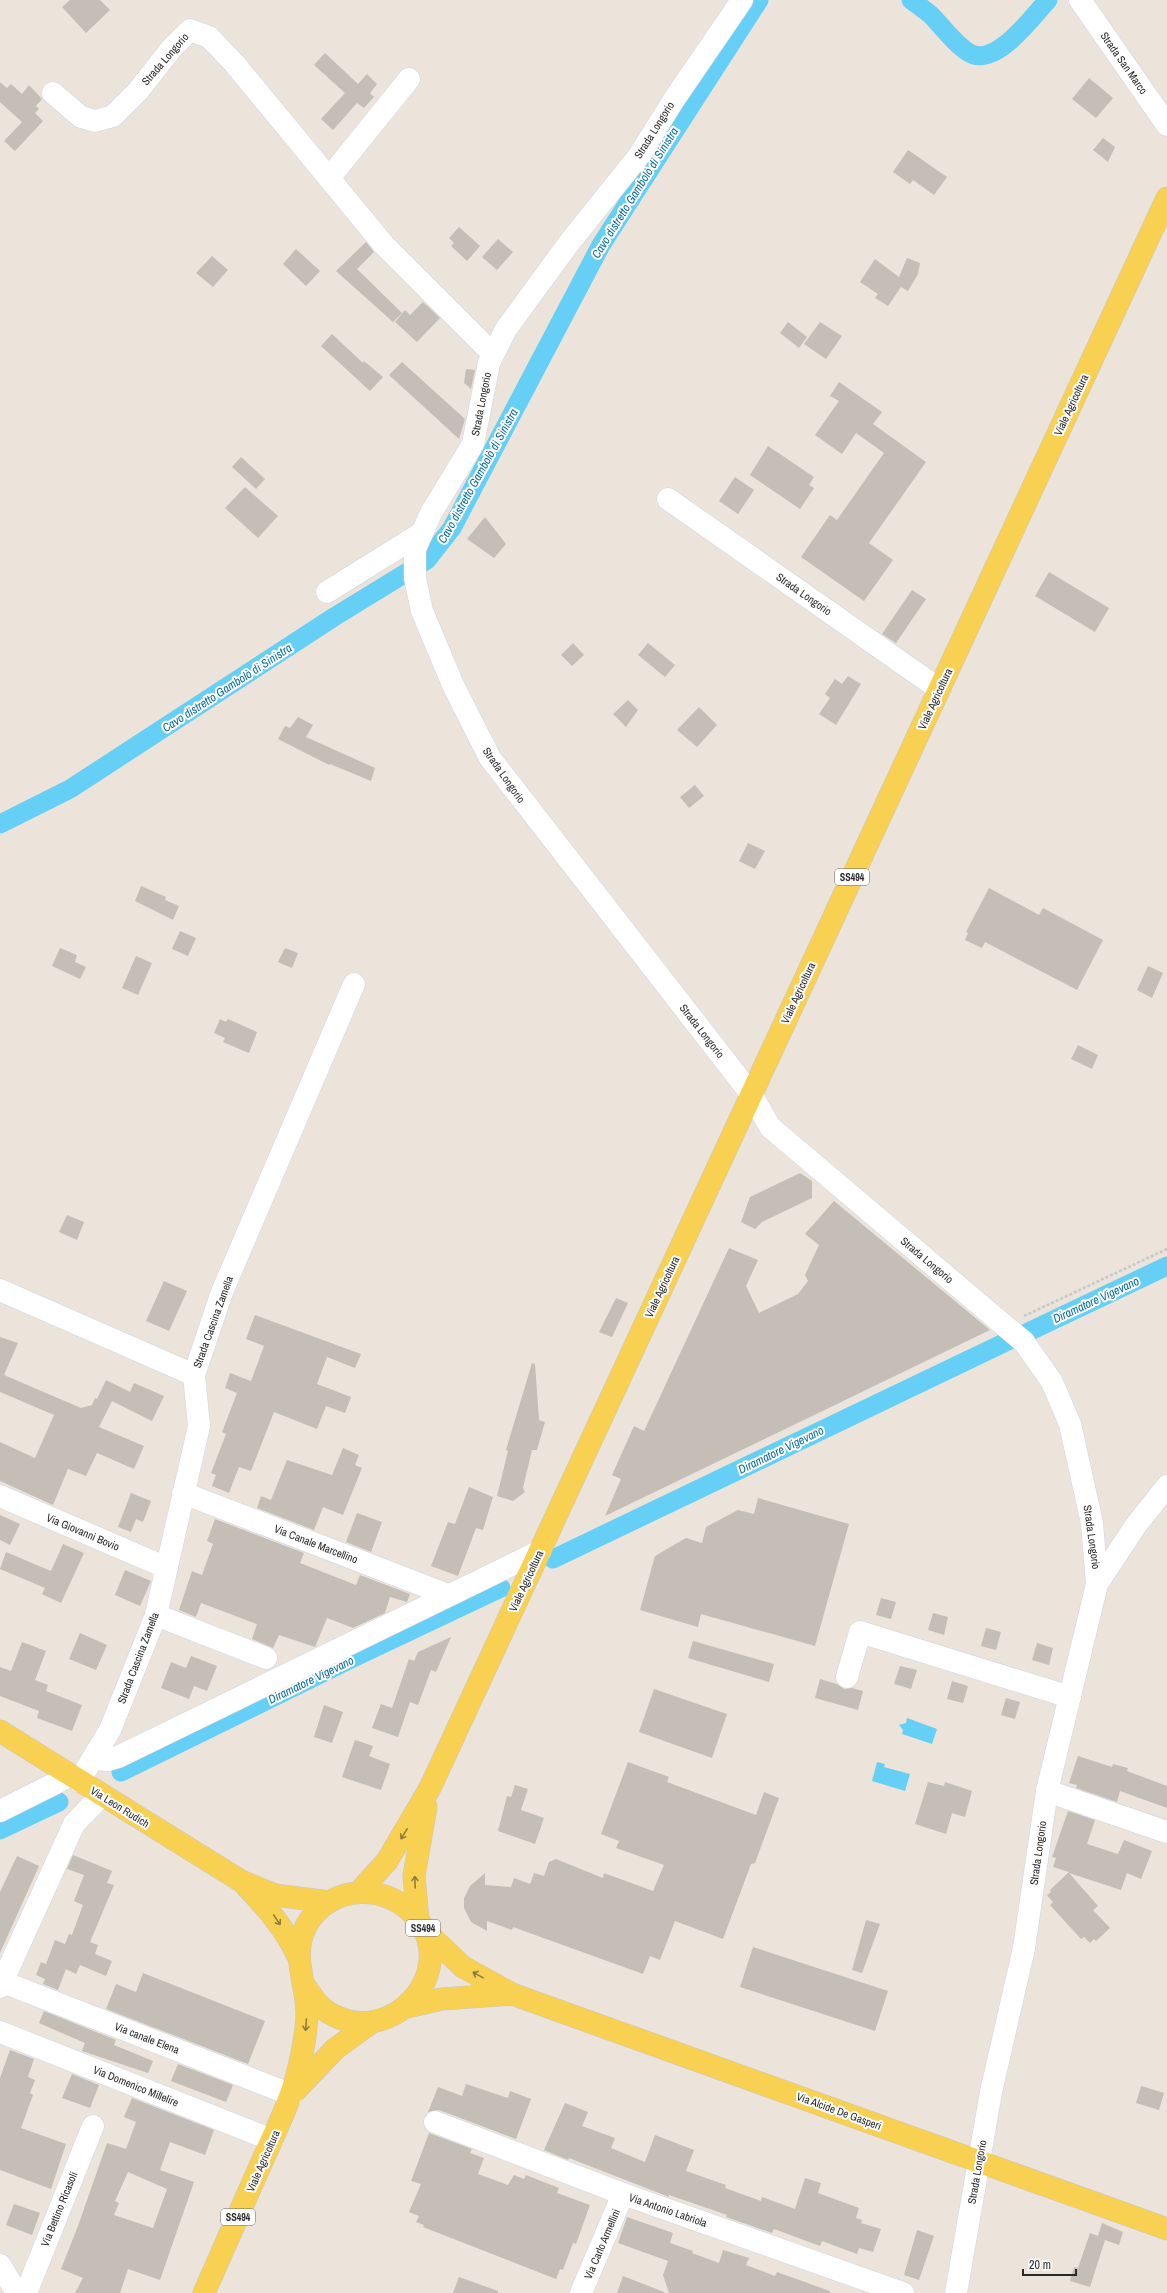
<svg xmlns="http://www.w3.org/2000/svg" width="1167" height="2293" viewBox="0 0 1167 2293" font-family="'Archivo Narrow',sans-serif">
	<rect width="100%" height="100%" fill="#ece4da"/>
	<g fill="#66cff5">
		<polygon points="907,1718 937,1729 932,1744 902,1734 903,1730 899,1725 906,1723"/>
		<polygon points="877,1762 885,1764 884,1767 910,1774 905,1791 872,1781"/>
	</g>
	<g fill="none" stroke-linecap="round" stroke-linejoin="round">
		<g stroke="#66cff5" stroke-width="19">
			<path d="M911,0C918,5 925,10 931,15C941,25 960,51 974,55C1000,62 1032,17 1048,0"/>
			<polyline points="0,824 70,789 334,617 427,560 452,528 601,245 759,0"/>
			<polyline points="1024,1334 1167,1266"/>
			<polyline points="553,1559 1010,1340"/>
			<polyline points="121,1772 353,1658 501,1588"/>
			<polyline points="0,1830 59,1802"/>
		</g>
	</g>
	<g fill="#c4beb7" fill-rule="evenodd">
		<polygon points="70,0 100,0 110,10 86,33 62,7"/>
		<polygon points="325,53 358,84 367,74 377,84 370,93 374,97 364,108 357,103 333,130 321,119 345,93 314,65"/>
		<polygon points="1089,78 1113,98 1096,118 1072,99"/>
		<polygon points="0,82 7,88 11,84 22,94 29,85 42,99 36,106 39,109 35,113 43,121 15,151 4,141 22,122 0,102"/>
		<polygon points="1103,138 1115,147 1108,162 1093,150"/>
		<polygon points="908,150 947,177 934,195 913,180 910,184 893,172"/>
		<polygon points="459,227 480,246 467,261 451,246 454,243 449,238"/>
		<polygon points="498,239 513,252 497,270 482,257"/>
		<polygon points="366,242 374,252 357,269 402,313 393,322 336,271"/>
		<polygon points="296,249 320,271 306,286 283,264"/>
		<polygon points="212,256 228,270 213,287 196,273"/>
		<polygon points="907,258 920,263 918,274 908,291 901,287 888,306 875,298 878,294 860,282 875,259 899,277"/>
		<polygon points="423,302 440,318 417,342 395,322 405,310 410,315"/>
		<polygon points="788,322 807,337 799,348 780,333"/>
		<polygon points="820,322 842,336 826,359 804,344"/>
		<polygon points="332,334 363,363 364,361 383,377 370,391 321,346"/>
		<polygon points="402,362 465,419 459,439 389,375"/>
		<polygon points="466,369 475,370 471,389 464,383"/>
		<polygon points="839,382 882,412 873,424 926,462 869,543 893,560 864,601 801,557 830,515 837,520 884,453 856,433 842,454 815,435 839,401 830,396"/>
		<polygon points="768,446 814,477 809,485 814,488 800,509 750,475"/>
		<polygon points="241,457 265,479 256,489 232,467"/>
		<polygon points="735,477 754,490 738,514 719,501"/>
		<polygon points="245,487 278,516 258,538 225,508"/>
		<polygon points="485,517 506,544 494,558 467,539"/>
		<polygon points="1049,572 1109,608 1095,632 1035,596"/>
		<polygon points="912,590 926,599 896,643 882,634"/>
		<polygon points="573,643 584,655 572,666 561,655"/>
		<polygon points="648,643 675,665 665,677 638,655"/>
		<polygon points="848,676 861,684 836,725 819,714 830,698 825,694 835,679 842,684"/>
		<polygon points="628,700 638,710 626,727 613,714"/>
		<polygon points="699,707 717,725 697,747 677,730"/>
		<polygon points="298,717 313,725 306,737 375,768 371,781 330,764 329,765 278,739 285,726 290,728"/>
		<polygon points="695,785 704,796 689,808 680,797"/>
		<polygon points="748,843 765,851 755,869 739,861"/>
		<polygon points="141,886 166,897 165,900 179,906 173,920 135,901"/>
		<polygon points="989,888 1039,915 1043,908 1103,940 1077,990 985,942 982,948 965,940 968,933 966,932"/>
		<polygon points="180,931 196,938 188,956 172,949"/>
		<polygon points="60,948 77,955 75,962 86,967 80,979 52,966"/>
		<polygon points="285,948 298,953 292,968 278,962"/>
		<polygon points="136,956 152,963 138,995 122,988"/>
		<polygon points="1148,966 1163,973 1152,998 1137,990"/>
		<polygon points="220,1019 226,1022 228,1019 257,1032 249,1053 223,1042 225,1038 214,1033"/>
		<polygon points="1078,1045 1098,1055 1092,1069 1071,1059"/>
		<polygon points="800,1173 812,1181 812,1198 762,1222 755,1229 741,1222 750,1197"/>
		<polygon points="834,1201 990,1330 605,1516 621,1479 612,1475 634,1426 644,1431 729,1248 758,1260 746,1286 759,1313 798,1294 808,1281 805,1275 819,1245 805,1234"/>
		<polygon points="67,1215 84,1222 77,1240 59,1232"/>
		<polygon points="164,1281 187,1291 169,1331 146,1321"/>
		<polygon points="616,1298 628,1303 612,1337 599,1332"/>
		<polygon points="255,1315 361,1354 355,1368 327,1357 317,1384 351,1397 345,1413 326,1406 317,1429 274,1412 251,1471 239,1467 229,1493 212,1486 216,1475 211,1473 226,1434 222,1432 237,1393 225,1388 230,1373 251,1381 264,1346 246,1339"/>
		<polygon points="0,1337 18,1343 4,1375 81,1408 92,1405 95,1398 97,1399 106,1380 130,1392 134,1383 164,1396 152,1421 112,1401 99,1427 144,1446 134,1469 97,1453 86,1476 68,1469 53,1505 0,1481 0,1442 35,1458 54,1415 0,1392"/>
		<polygon points="532,1363 535,1364 539,1420 545,1422 537,1450 532,1450 523,1488 525,1492 513,1501 497,1496 508,1451 506,1450"/>
		<polygon points="343,1448 359,1455 355,1465 362,1468 343,1515 323,1507 314,1530 257,1508 261,1496 271,1500 287,1460 332,1475"/>
		<polygon points="469,1487 493,1497 483,1530 476,1528 458,1576 431,1566 448,1522 455,1524"/>
		<polygon points="131,1493 151,1501 143,1522 136,1519 131,1532 118,1527"/>
		<polygon points="758,1498 849,1524 815,1646 701,1614 698,1627 640,1610 655,1556 686,1538 702,1543 706,1527 738,1510 754,1514"/>
		<polygon points="357,1513 382,1522 371,1552 346,1542"/>
		<polygon points="0,1515 20,1524 10,1545 0,1540"/>
		<polygon points="215,1519 304,1553 300,1563 356,1585 360,1575 410,1594 407,1602 390,1597 385,1613 353,1628 327,1618 315,1647 279,1635 273,1648 252,1639 257,1624 201,1603 196,1617 179,1610 192,1571 202,1575 213,1544 207,1541"/>
		<polygon points="63,1544 84,1553 61,1603 42,1594 45,1588 0,1569 6,1552 51,1571"/>
		<polygon points="125,1570 151,1581 140,1606 115,1595"/>
		<polygon points="881,1598 896,1602 891,1619 876,1615"/>
		<polygon points="933,1613 948,1617 944,1635 928,1630"/>
		<polygon points="986,1628 1001,1632 996,1650 981,1646"/>
		<polygon points="80,1633 107,1645 96,1670 69,1659"/>
		<polygon points="451,1637 436,1672 431,1670 418,1705 410,1702 398,1737 372,1728 381,1704 392,1708 409,1659 414,1661 418,1652"/>
		<polygon points="693,1641 774,1664 769,1682 688,1658"/>
		<polygon points="22,1642 46,1651 35,1680 48,1685 46,1691 82,1705 72,1731 37,1718 39,1711 0,1696 0,1667 11,1671"/>
		<polygon points="1037,1643 1053,1648 1049,1665 1032,1660"/>
		<polygon points="191,1656 217,1666 207,1691 194,1686 189,1699 161,1688 171,1662 186,1668"/>
		<polygon points="900,1666 917,1670 911,1689 894,1684"/>
		<polygon points="820,1679 837,1684 844,1689 852,1688 863,1691 858,1710 815,1698"/>
		<polygon points="952,1681 968,1686 963,1703 947,1699"/>
		<polygon points="654,1689 727,1714 712,1758 639,1732"/>
		<polygon points="1006,1698 1020,1702 1015,1719 1001,1715"/>
		<polygon points="324,1705 343,1712 332,1743 314,1737"/>
		<polygon points="355,1740 373,1746 369,1756 390,1764 381,1790 342,1777"/>
		<polygon points="1078,1756 1112,1767 1113,1764 1128,1768 1127,1771 1167,1786 1167,1808 1120,1791 1117,1802 1076,1788 1077,1785 1069,1783"/>
		<polygon points="628,1762 669,1777 667,1782 756,1815 764,1792 779,1798 755,1863 751,1864 723,1939 675,1921 660,1960 650,1956 643,1974 513,1927 512,1930 487,1921 487,1931 471,1922 464,1908 464,1898 470,1886 485,1873 485,1885 511,1887 514,1878 530,1884 534,1873 544,1876 549,1862 556,1859 603,1878 604,1873 653,1891 664,1865 616,1848 619,1841 601,1834"/>
		<polygon points="928,1782 944,1786 945,1782 972,1791 965,1817 952,1813 946,1834 915,1824"/>
		<polygon points="515,1785 528,1789 521,1810 544,1818 535,1844 498,1831 507,1796 511,1797"/>
		<polygon points="1068,1811 1095,1820 1087,1844 1118,1854 1124,1840 1152,1851 1141,1879 1127,1873 1121,1890 1069,1873 1098,1906 1093,1910 1110,1928 1096,1941 1094,1939 1090,1943 1084,1937 1081,1939 1050,1905 1053,1902 1047,1895 1051,1892 1050,1890 1069,1872 1053,1867 1056,1858 1052,1857"/>
		<polygon points="73,1855 112,1871 107,1883 114,1885 90,1942 98,1945 95,1954 112,1961 106,1976 80,1965 76,1974 66,1969 58,1990 43,1984 45,1979 36,1975 41,1962 46,1964 55,1940 65,1944 69,1934 72,1935 83,1905 74,1901 84,1875 67,1869"/>
		<polygon points="17,1856 39,1866 0,1953 0,1892"/>
		<polygon points="866,1920 880,1924 862,1973 852,1970"/>
		<polygon points="753,1947 888,1991 875,2031 740,1987"/>
		<polygon points="143,1973 265,2021 248,2064 106,2009 116,1984 136,1992"/>
		<polygon points="44,2011 116,2040 114,2045 153,2061 148,2073 82,2051 85,2043 39,2023"/>
		<polygon points="10,2050 34,2059 28,2077 35,2080 30,2093 33,2095 21,2128 66,2144 51,2189 0,2170 0,2078"/>
		<polygon points="178,2064 233,2085 226,2102 171,2081"/>
		<polygon points="72,2074 99,2085 90,2108 62,2098"/>
		<polygon points="466,2084 508,2098 510,2091 531,2099 516,2139 439,2110 428,2112 438,2087 462,2096"/>
		<polygon points="1141,2086 1164,2093 1159,2110 1136,2103"/>
		<path d="M132,2098L214,2130L205,2155L170,2142L160,2170L194,2182L160,2280L128,2269L120,2293H75L83,2278L61,2269L78,2226L107,2143L126,2149L136,2122L124,2117ZM128,2172L167,2189L153,2228L114,2215L119,2203L115,2201Z"/>
		<polygon points="565,2103 588,2112 582,2126 615,2138 611,2148 645,2162 655,2135 694,2150 686,2171 726,2185 725,2188 761,2201 762,2197 795,2209 805,2178 821,2183 818,2193 859,2208 856,2218 862,2220 861,2223 881,2229 873,2252 859,2248 857,2254 822,2241 820,2246 774,2229 772,2233 726,2217 727,2215 669,2195 669,2197 569,2158 568,2160 544,2150"/>
		<polygon points="429,2133 472,2149 470,2153 484,2158 478,2174 508,2185 514,2175 524,2179 526,2175 559,2188 557,2193 590,2205 576,2244 573,2243 563,2270 560,2269 556,2279 423,2227 424,2225 416,2222 419,2216 409,2212 421,2184 411,2181"/>
		<polygon points="14,2204 40,2213 32,2235 6,2225"/>
		<polygon points="627,2217 673,2233 670,2243 693,2251 692,2253 719,2263 723,2250 749,2258 746,2265 775,2276 777,2272 830,2291 830,2293 669,2293 663,2275 668,2261 618,2243"/>
		<polygon points="1102,2223 1123,2232 1119,2245 1105,2240 1090,2287 1070,2281 1074,2267 1078,2268 1090,2233 1098,2236"/>
		<polygon points="917,2230 934,2236 919,2280 904,2275"/>
		<polygon points="623,2276 664,2292 664,2293 617,2293"/>
		<polygon points="459,2277 498,2291 498,2293 453,2293"/>
	</g>
	<g fill="none" stroke-linecap="round" stroke-linejoin="round">
		<defs>
			<g id="minor">
				<polyline points="742,0 675,98 638,157 569,243 506,329 489,363 473,444 431,513 415,549 415,578 422,611 453,685 490,758 751,1094 770,1127 1024,1342 1052,1382 1070,1424 1092,1523 1097,1584 1047,1791 1024,1948 991,2092 956,2293"/>
				<polyline points="1080,0 1167,125"/>
				<polyline points="53,93 81,117 95,121 113,116 138,91 171,49 190,30 209,37 234,63 384,245 493,354"/>
				<polyline points="330,177 409,79"/>
				<polyline points="668,499 939,689"/>
				<polyline points="327,592 420,534"/>
				<polyline points="0,1290 194,1375"/>
				<polyline points="183,1493 448,1595"/>
				<polyline points="0,1496 167,1568"/>
				<polyline points="1097,1584 1136,1525 1167,1486"/>
				<polyline points="156,1615 266,1658"/>
				<polyline points="847,1677 860,1632 1070,1697"/>
				<polyline points="93,1759 108,1760 118,1757 540,1551"/>
				<polyline points="79,1781 110,1730 156,1615 199,1426 194,1375 222,1292 354,984"/>
				<polyline points="1047,1791 1167,1832"/>
				<polyline points="0,1811 70,1776"/>
				<polyline points="3,1982 292,2095"/>
				<polyline points="0,1987 74,1824 101,1796"/>
				<polyline points="0,2032 272,2140"/>
				<polyline points="435,2122 623,2194 903,2293"/>
				<polyline points="0,2265 17,2293"/>
				<polyline points="26,2293 93,2126"/>
				<polyline points="581,2293 623,2194"/>
			</g>
			<g id="major">
				<polyline points="0,1731 241,1881 275,1895 329,1902"/>
				<path d="M247,1887C268,1909 285,1929 298,1956"/>
				<polyline points="359,1892 387,1861 430,1788 1167,198"/>
				<polyline points="418,1920 414,1876 426,1807"/>
				<polyline points="423,1929 463,1967 512,1994 1167,2229"/>
				<polyline points="407,2007 442,1999 512,1994"/>
				<polyline points="295,2091 335,2049 372,2022"/>
				<path d="M204,2293C223,2250 242,2207 261,2164C275,2132 291,2101 299,2067C303,2049 307,2031 307,2012C306,1982 291,1955 306,1926C329,1883 390,1882 418,1920C458,1974 392,2046 333,2015C320,2009 312,1997 305,1986"/>
			</g>
		</defs>
		<use href="#minor" stroke="#cfd3e3" stroke-width="23"/>
		<use href="#major" stroke="#c7c7c7" stroke-width="23"/>
		<polyline stroke="#c7c7c7" stroke-width="2.5" stroke-dasharray="3 2" stroke-linecap="butt" points="1024,1316 1167,1249"/>
		<use href="#minor" stroke="#fff" stroke-width="22"/>
		<use href="#major" stroke="#f8d153" stroke-width="22"/>
	</g>
	<defs><path id="oneway-shaft" d="M-6 0H5M1.5-3L5.5 0L1.5 3" fill="none" stroke-width="1.6" stroke-linecap="round" stroke-linejoin="round"/></defs>
	<g stroke="#907d3e">
		<use href="#oneway-shaft" transform="translate(404 1834) rotate(122)"/>
		<use href="#oneway-shaft" transform="translate(415 1882) rotate(-92)"/>
		<use href="#oneway-shaft" transform="translate(277 1920) rotate(56)"/>
		<use href="#oneway-shaft" transform="translate(478 1975) rotate(-151)"/>
		<use href="#oneway-shaft" transform="translate(306 2025) rotate(94)"/>
	</g>
	<g text-anchor="middle" dominant-baseline="central" stroke-width="4" stroke-linejoin="round" paint-order="stroke">
		<g fill="#fff" stroke="#696969" stroke-width="1">
			<rect x="835" y="869" width="34" height="16" rx="3"/>
			<rect x="406" y="1920" width="34" height="16" rx="3"/>
			<rect x="221" y="2209" width="34" height="16" rx="3"/>
		</g>
		<g font-size="10" font-weight="bold" fill="#292929">
			<text x="852" y="877">SS494</text>
			<text x="423" y="1928">SS494</text>
			<text x="238" y="2217">SS494</text>
		</g>
		<g font-size="11" fill="#292929" stroke="#fff">
			<text transform="translate(165 59) rotate(-49)">Strada Longorio</text>
			<text transform="translate(1124 63) rotate(55)">Strada San Marco</text>
			<text transform="translate(654 130) rotate(-58)">Strada Longorio</text>
			<text transform="translate(481 404) rotate(-79)">Strada Longorio</text>
			<text transform="translate(1071 405) rotate(-65)">Viale Agricoltura</text>
			<text transform="translate(804 594) rotate(35)">Strada Longorio</text>
			<text transform="translate(935 699) rotate(-65)">Viale Agricoltura</text>
			<text transform="translate(504 775) rotate(55)">Strada Longorio</text>
			<text transform="translate(798 993) rotate(-65)">Viale Agricoltura</text>
			<text transform="translate(702 1031) rotate(52)">Strada Longorio</text>
			<text transform="translate(927 1260) rotate(40)">Strada Longorio</text>
			<text transform="translate(662 1287) rotate(-65)">Viale Agricoltura</text>
			<text transform="translate(213 1322) rotate(-70)">Strada Cascina Zamella</text>
			<text transform="translate(83 1532) rotate(23)">Via Giovanni Bovio</text>
			<text transform="translate(1092 1537) rotate(82)">Strada Longorio</text>
			<text transform="translate(316 1544) rotate(21)">Via Canale Marcellino</text>
			<text transform="translate(526 1581) rotate(-65)">Viale Agricoltura</text>
			<text transform="translate(138 1658) rotate(-69)">Strada Cascina Zamella</text>
			<text transform="translate(120 1807) rotate(32)">Via Leon Rudich</text>
			<text transform="translate(1038 1853) rotate(-82)">Strada Longorio</text>
			<text transform="translate(147 2038) rotate(21)">Via canale Elena</text>
			<text transform="translate(136 2086) rotate(22)">Via Domenico Millelire</text>
			<text transform="translate(839 2111) rotate(20)">Via Alcide De Gasperi</text>
			<text transform="translate(263 2161) rotate(-66)">Viale Agricoltura</text>
			<text transform="translate(977 2172) rotate(-80)">Strada Longorio</text>
			<text transform="translate(59 2209) rotate(-68)">Via Bettino Ricasoli</text>
			<text transform="translate(668 2210) rotate(19)">Via Antonio Labriola</text>
			<text transform="translate(602 2244) rotate(-67)">Via Carlo Armellini</text>
		</g>
		<g font-size="12" font-style="italic" fill="#066ba0" stroke="#fff">
			<text transform="translate(635 193) rotate(-58)">Cavo distretto Gambolò di Sinistra</text>
			<text transform="translate(478 476) rotate(-61)">Cavo distretto Gambolò di Sinistra</text>
			<text transform="translate(227 688) rotate(-33)">Cavo distretto Gambolò di Sinistra</text>
			<text transform="translate(1096 1300) rotate(-25)">Diramatore Vigevano</text>
			<text transform="translate(781 1450) rotate(-26)">Diramatore Vigevano</text>
			<text transform="translate(311 1680) rotate(-26)">Diramatore Vigevano</text>
		</g>
	</g>
	<path d="M1023 2269v6h53v-6" fill="none" stroke="#292929" stroke-width="2"/>
	<text x="1029" y="2269" font-size="12" fill="#292929" stroke="#ffffff" stroke-width="3" paint-order="stroke">20 m</text>
</svg>
